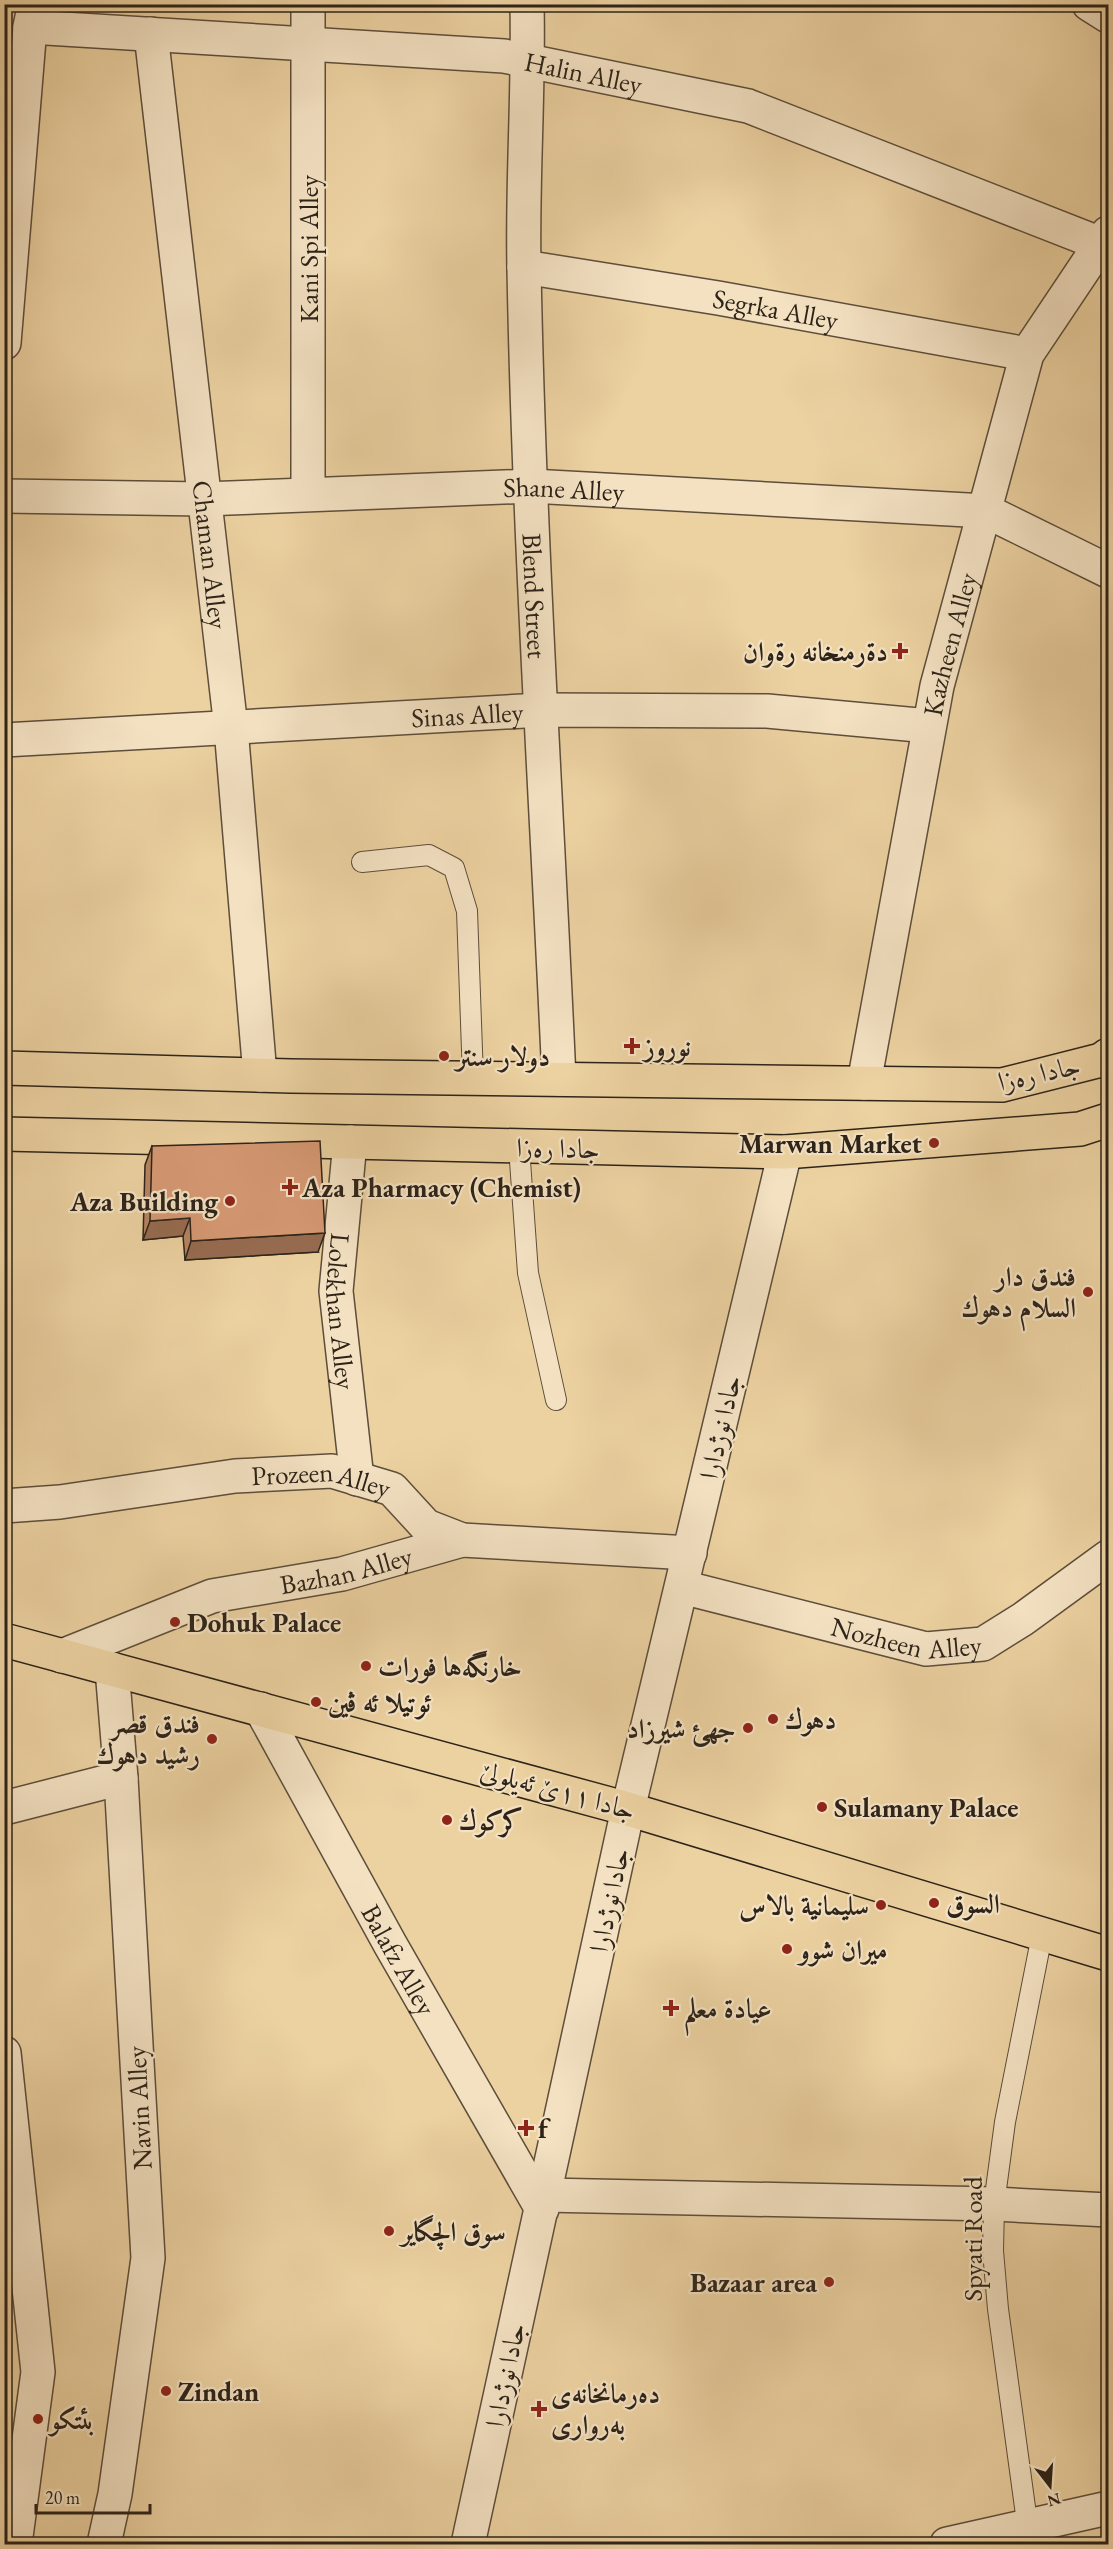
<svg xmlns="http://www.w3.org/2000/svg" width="1113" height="2549" viewBox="0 0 1113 2549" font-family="'EB Garamond',Amiri,serif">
	<rect width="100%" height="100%" fill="#ecd1a1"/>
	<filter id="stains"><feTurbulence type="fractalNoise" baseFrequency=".00333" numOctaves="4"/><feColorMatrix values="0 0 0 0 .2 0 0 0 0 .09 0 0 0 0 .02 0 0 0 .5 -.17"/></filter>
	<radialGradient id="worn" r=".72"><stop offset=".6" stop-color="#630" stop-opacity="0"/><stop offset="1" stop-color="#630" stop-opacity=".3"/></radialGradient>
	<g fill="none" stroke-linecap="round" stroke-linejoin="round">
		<defs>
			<g id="lane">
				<polyline points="362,862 429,855 454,868 467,911 473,1078"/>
				<polyline points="519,1147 528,1273 556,1400"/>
				<polyline points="1030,2544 998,2309 993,2251 994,2204 1005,2122 1042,1935"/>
			</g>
			<g id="street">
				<polyline points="308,4 308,494"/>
				<path id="s1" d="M527,4C529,93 522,181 524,269C529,539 547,809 559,1079"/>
				<polyline points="1089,4 1108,16"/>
				<path id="s2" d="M30,27L504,56L748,106L1101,244L1108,250"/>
				<path id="s3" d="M151,34L231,728L260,1075"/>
				<path id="s4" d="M524,267L718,298L1027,354"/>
				<polyline points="4,343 30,27 34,7"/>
				<path id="s5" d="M4,496L204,499L531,486L986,511L1108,571"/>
				<path id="s6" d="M4,740L542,710L767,711L929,726"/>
				<path id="s7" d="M864,1083L937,686L1027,354L1108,233"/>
				<path id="s8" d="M350,1142L336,1291L357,1479"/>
				<path id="s9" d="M4,1506L60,1502L235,1476L332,1471L392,1489L426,1526L462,1540L690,1553"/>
				<path id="s10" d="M682,1587L926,1649L983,1644L1023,1619L1108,1557"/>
				<path id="s11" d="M62,1656L212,1596L342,1574L462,1540"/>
				<path id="s12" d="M261,1709L390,1944L542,2209"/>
				<polyline points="4,1808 121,1778"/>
				<polyline points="4,2053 38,2372 15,2544"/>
				<polyline points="544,2195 994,2204 1108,2210"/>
				<polyline points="104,2544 115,2494 148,2258 121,1778 112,1669"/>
				<polyline points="468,2544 628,1809 785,1152"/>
				<polyline points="947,2544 1108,2508"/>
			</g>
			<g id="primary">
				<polyline points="4,1068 291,1076 1002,1085 1101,1060 1108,1055"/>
				<polyline points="4,1134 785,1152 1080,1129 1108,1120"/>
			</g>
			<polyline id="highway" points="4,1640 628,1809 1108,1954"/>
		</defs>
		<use href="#lane" stroke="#5d4e3b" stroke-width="22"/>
		<use href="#street" stroke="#5d4e3b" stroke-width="36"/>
		<use href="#primary" stroke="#2d2319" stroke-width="36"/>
		<use href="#highway" stroke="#2d2319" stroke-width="36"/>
		<use href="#lane" stroke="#f3e1c2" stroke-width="20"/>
		<use href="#street" stroke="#f3e1c2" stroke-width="33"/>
		<use href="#primary" stroke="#ecd1a1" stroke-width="33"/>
		<use href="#highway" stroke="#ecd1a1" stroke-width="33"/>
	</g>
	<polygon fill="#b88463" stroke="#2d2319" stroke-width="1.5" points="152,1146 318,1252 185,1260 183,1236 143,1240 145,1165"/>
	<g fill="#966b50" stroke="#2d2319" stroke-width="1.5">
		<polygon points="190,1218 183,1236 143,1240 150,1221"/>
		<polygon points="325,1233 318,1252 185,1260 191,1241"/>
	</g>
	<polygon fill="#d69973" stroke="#2d2319" stroke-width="1.5" points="320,1141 325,1233 191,1241 190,1218 150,1221 152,1146"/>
	<g fill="#8f2418" stroke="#f3e1c2" stroke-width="2">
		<path d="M897 642h6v6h6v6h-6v6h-6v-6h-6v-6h6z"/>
		<path d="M629 1037h6v6h6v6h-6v6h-6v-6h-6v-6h6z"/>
		<circle cx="444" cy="1056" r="6"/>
		<circle cx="934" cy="1143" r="6"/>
		<path d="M287 1178h6v6h6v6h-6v6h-6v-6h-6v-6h6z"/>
		<circle cx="230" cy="1201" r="6"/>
		<circle cx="1088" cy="1292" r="6"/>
		<circle cx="175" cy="1622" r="6"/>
		<circle cx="366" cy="1666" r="6"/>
		<circle cx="316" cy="1702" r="6"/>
		<circle cx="773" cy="1719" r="6"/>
		<circle cx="748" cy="1728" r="6"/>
		<circle cx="212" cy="1739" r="6"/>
		<circle cx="822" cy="1807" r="6"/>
		<circle cx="447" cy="1820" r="6"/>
		<circle cx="934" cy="1903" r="6"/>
		<circle cx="881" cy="1905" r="6"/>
		<circle cx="787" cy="1949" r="6"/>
		<path d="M668 1999h6v6h6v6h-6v6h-6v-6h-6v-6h6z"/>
		<path d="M523 2119h6v6h6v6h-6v6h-6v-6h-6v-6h6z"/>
		<circle cx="389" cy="2231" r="6"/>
		<circle cx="829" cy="2282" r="6"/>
		<circle cx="166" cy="2391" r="6"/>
		<path d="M536 2400h6v6h6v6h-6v6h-6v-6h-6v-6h6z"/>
		<circle cx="38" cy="2419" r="6"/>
	</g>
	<g text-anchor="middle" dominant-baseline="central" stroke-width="4.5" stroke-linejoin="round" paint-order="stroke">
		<g font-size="27" fill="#2d2319" stroke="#f3e1c2">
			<text stroke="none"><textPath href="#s2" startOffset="556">Halin Alley</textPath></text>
			<text transform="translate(308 249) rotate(-90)">Kani Spi Alley</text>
			<text stroke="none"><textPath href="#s4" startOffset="255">Segrka Alley</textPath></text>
			<text stroke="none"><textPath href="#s5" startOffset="560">Shane Alley</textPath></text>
			<text stroke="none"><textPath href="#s3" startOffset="524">Chaman Alley</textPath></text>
			<text stroke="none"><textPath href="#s1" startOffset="592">Blend Street</textPath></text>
			<text stroke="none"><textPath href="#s7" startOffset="447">Kazheen Alley</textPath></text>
			<text stroke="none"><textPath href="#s6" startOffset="464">Sinas Alley</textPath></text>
			<text transform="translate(1039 1073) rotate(-12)">جادا ره‌زا</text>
			<text transform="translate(558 1148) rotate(1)">جادا ره‌زا</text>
			<text stroke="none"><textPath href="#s8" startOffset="170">Lolekhan Alley</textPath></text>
			<text transform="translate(720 1427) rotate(-77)">جادا نوژدارا</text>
			<text stroke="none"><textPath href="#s9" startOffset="320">Prozeen Alley</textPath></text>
			<text stroke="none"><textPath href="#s11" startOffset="298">Bazhan Alley</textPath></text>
			<text stroke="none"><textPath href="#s10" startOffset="231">Nozheen Alley</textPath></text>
			<text transform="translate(558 1790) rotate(15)">جادا ١١ێ ئه‌یلولێ</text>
			<text transform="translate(609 1900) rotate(-78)">جادا نوژدارا</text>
			<text stroke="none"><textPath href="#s12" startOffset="286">Balafz Alley</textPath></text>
			<text transform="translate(139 2108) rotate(-93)">Navin Alley</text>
			<text transform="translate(972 2239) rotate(-90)">Spyati Road</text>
			<text transform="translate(505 2375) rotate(-78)">جادا نوژدارا</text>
		</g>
		<g font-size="27" font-weight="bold" fill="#2d2319" stroke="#f3e1c2" text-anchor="start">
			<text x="888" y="651" text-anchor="end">دةرمنخانه رةوان</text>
			<text x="644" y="1046">نوروز</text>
			<text x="456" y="1056">دولار سنتر</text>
			<text x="922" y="1143" text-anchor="end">Marwan Market</text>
			<text x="302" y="1187">Aza Pharmacy (Chemist)</text>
			<text x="218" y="1201" text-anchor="end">Aza Building</text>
			<text x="1076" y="1276" text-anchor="end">فندق دار<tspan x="1076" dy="31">السلام دهوك</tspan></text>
			<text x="187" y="1622">Dohuk Palace</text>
			<text x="378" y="1666">خارنگەها فورات</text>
			<text x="328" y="1702">ئوتيلا ئه ڤين</text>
			<text x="785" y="1719">دهوك</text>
			<text x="200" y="1723" text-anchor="end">فندق قصر<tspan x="200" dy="31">رشيد دهوك</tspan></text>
			<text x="736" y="1728" text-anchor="end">جهئ شيرزاد</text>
			<text x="834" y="1807">Sulamany Palace</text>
			<text x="459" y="1820">كركوك</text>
			<text x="946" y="1903">السوق</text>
			<text x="869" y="1905" text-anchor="end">سليمانية بالاس</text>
			<text x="799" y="1949">ميران شوو</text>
			<text x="684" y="2008">عيادة معلم</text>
			<text x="538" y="2128">f</text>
			<text x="401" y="2231">سوق الچگاير</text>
			<text x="817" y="2282" text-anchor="end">Bazaar area</text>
			<text x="178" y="2391">Zindan</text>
			<text x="551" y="2393">دەرمانخانەی<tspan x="551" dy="31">بەرواری</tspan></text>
			<text x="50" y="2419">بئتكو</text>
		</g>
	</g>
	<rect width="1113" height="2549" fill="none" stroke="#ecd1a1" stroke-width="24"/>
	<rect x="6" y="6" width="1101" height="2537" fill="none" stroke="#2d2319" stroke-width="3"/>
	<rect x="12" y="12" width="1089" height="2525" fill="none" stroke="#2d2319" stroke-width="1.5"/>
	<g transform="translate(1050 2486) rotate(163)" stroke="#f3e1c2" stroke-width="4.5" paint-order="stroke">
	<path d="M0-4.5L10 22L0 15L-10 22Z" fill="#2d2319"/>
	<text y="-9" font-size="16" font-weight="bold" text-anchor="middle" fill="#2d2319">N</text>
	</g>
	<path d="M36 2504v9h114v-9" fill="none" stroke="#2d2319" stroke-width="3"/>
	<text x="45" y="2504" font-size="18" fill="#2d2319" stroke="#f3e1c2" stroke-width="4.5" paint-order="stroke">20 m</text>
	<rect width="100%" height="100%" filter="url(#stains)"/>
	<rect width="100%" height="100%" fill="url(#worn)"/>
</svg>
